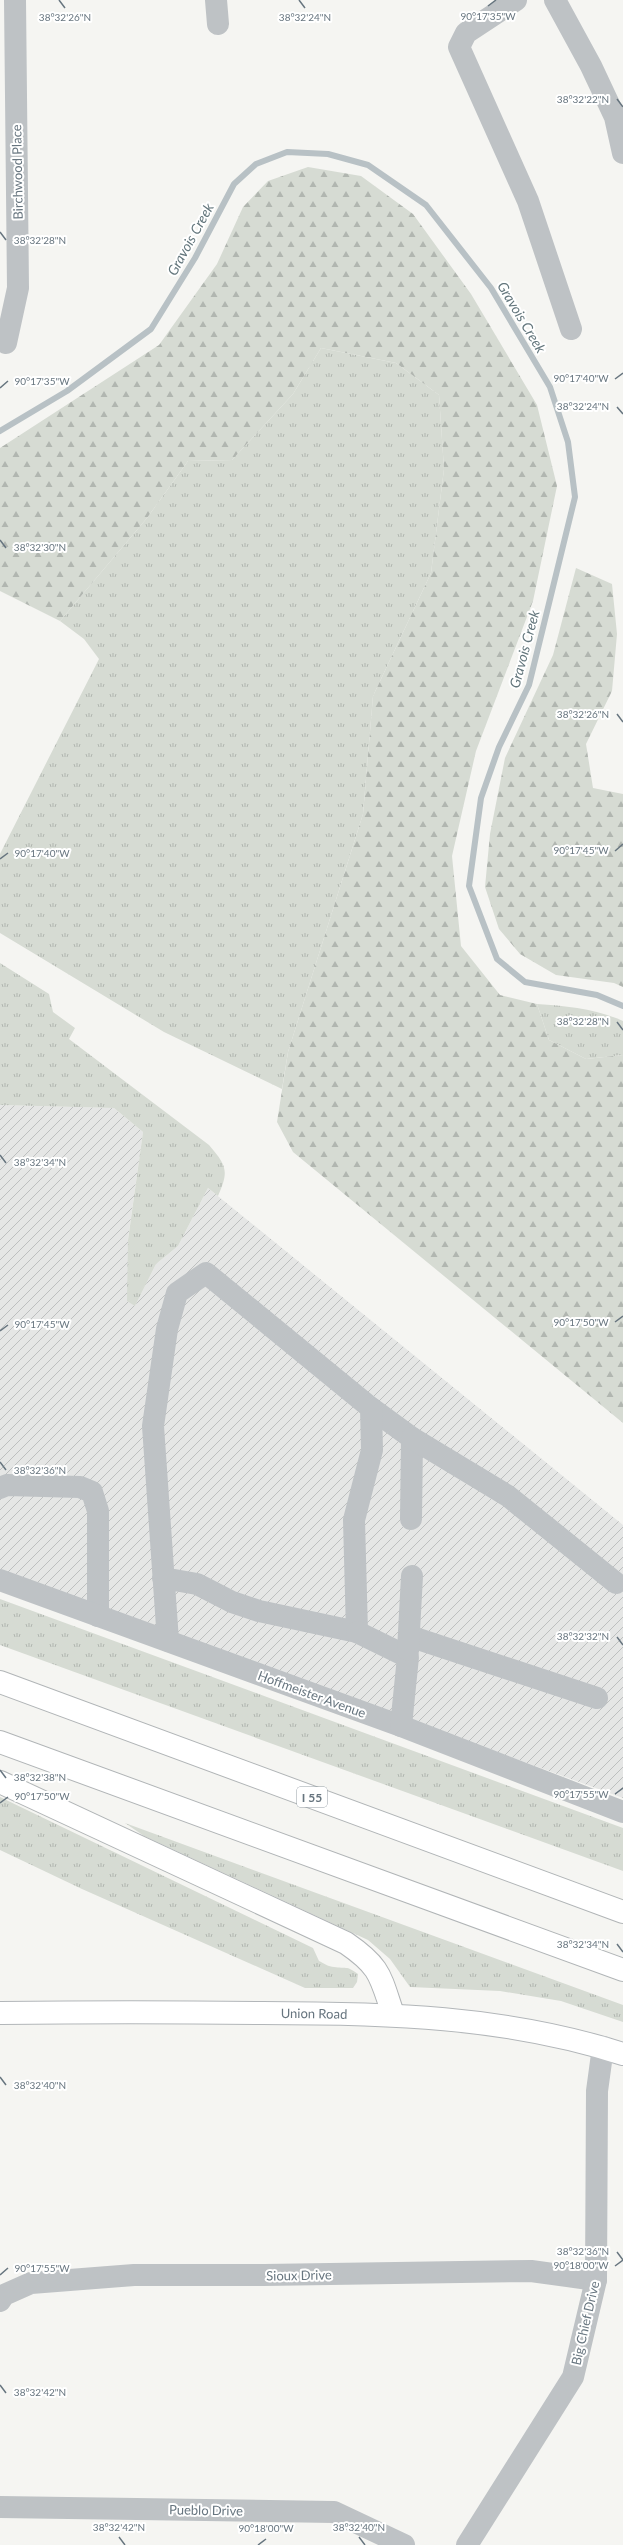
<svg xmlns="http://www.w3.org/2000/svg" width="623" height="2545" viewBox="0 0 623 2545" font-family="Lato,sans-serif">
	<defs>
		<pattern id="industrial-furrows" width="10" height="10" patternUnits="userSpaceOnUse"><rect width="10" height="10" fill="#e5e6e5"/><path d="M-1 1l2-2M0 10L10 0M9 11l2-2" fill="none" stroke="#bdbfbf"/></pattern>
		<pattern id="grass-tufts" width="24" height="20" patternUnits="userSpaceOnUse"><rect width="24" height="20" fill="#d6dbd3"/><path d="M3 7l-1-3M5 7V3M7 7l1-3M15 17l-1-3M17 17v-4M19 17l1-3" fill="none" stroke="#b1b6b0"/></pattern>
		<pattern id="forest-firs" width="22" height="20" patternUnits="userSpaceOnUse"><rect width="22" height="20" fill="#d6dbd3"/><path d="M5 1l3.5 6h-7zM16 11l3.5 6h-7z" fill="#b1b6b0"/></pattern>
	</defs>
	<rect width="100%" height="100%" fill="#f5f5f2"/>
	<polygon fill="url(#industrial-furrows)" points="0,1105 114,1108 143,1132 128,1239 135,1306 156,1264 178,1246 208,1188 623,1525 623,1798 0,1571"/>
	<g fill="url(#grass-tufts)">
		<polygon points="321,348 396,363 439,395 444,469 431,573 373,696 363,814 288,1052 282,1089 164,1032 0,933 0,854 99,659 84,639 60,621 147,518 188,461 232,460 293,394"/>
		<path d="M0,963L49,994L53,1012L75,1028L69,1039L209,1145C227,1166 229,1171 218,1196L208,1188L178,1246L156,1264L135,1306L127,1301L128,1240L143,1132L114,1108L0,1105Z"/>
		<path d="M537,1004C567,1006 596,1009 623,1021V1055L586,1059L549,1040Z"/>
		<polygon points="0,1599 623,1828 623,1871 0,1645"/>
		<path d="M0,1797L313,1948L319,1961C323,1963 329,1967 334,1967C346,1969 346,1965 358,1974L357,1982L353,1988H305L82,1889L0,1850Z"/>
		<polygon points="125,1823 623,2005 623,2022 561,2001 500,1991 410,1987 390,1959 368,1940 144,1836"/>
	</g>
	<g fill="url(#forest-firs)">
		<polygon points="308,167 361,176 413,214 471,294 537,405 557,486 533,601 476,751 452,856 461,946 500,995 537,1004 549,1040 586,1059 623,1055 623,1423 293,1152 277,1122 288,1052 363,814 373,696 431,573 444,469 439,395 396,363 321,348 293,394 232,460 188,461 147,518 60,621 0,591 0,448 159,345 217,264 243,207 268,181"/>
		<polygon points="576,568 612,584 617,634 612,691 586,744 593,788 623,794 623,987 614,983 556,975 520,954 499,929 485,887 490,834 505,758 553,655"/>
	</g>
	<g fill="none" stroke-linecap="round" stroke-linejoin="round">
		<polyline stroke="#b8c1c5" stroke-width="6" points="0,431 67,391 151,329 195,258 234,184 256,164 287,152 328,154 368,165 426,205 491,288 550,387 568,442 575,497 529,685 499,747 481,798 469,886 497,959 525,982 597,995 623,1006"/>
		<defs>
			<g id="major">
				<path id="s1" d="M0,2013C87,2012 174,2012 262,2013C385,2013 505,2016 623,2054"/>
			</g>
			<g id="highway">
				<polyline points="0,1682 623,1912"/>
				<polyline points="0,1742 623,1970"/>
				<path d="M0,1782L346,1943C381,1967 380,1976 393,2014"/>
			</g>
		</defs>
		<use href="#major" stroke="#b2b6b9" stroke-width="24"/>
		<use href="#highway" stroke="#b1b5b7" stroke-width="24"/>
		<g stroke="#bec2c5" stroke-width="22">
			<polyline points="216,0 218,24"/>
			<polyline points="516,0 466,33 459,47 528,201 571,329"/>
			<polyline points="555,0 591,66 615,117 623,153"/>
			<polyline points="6,343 18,288 15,0"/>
			<polyline points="371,1408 412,1438 411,1519"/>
			<polyline points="412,1438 508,1496 616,1583"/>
			<polyline points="0,1488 7,1485 80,1487 92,1492 98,1511 98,1616"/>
			<polyline points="163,1578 197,1584 232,1602 259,1611 357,1632 354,1520 372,1450 371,1408 206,1273 177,1293 167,1329 153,1426 168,1641"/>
			<polyline points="0,1580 401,1726 623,1812"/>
			<polyline points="357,1632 408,1657 401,1726"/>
			<polyline points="409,1636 597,1698"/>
			<polyline points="408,1650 412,1576"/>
			<polyline points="0,2301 4,2295 31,2283 134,2275 264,2275 531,2271 596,2280"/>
			<polyline points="0,2507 334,2512 404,2545"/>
			<polyline points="467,2545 573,2377 596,2280 597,2091 603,2047"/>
		</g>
		<use href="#major" stroke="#fff" stroke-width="22"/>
		<use href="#highway" stroke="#fff" stroke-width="22"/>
	</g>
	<path fill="none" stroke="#67757f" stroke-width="1.5" d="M59,0L65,8M299,0L305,8M488,6L496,0M617,99L623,107M0,232L6,240M615,379L623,373M0,388L8,381M617,407L623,414M0,540L6,548M617,714L623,722M615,851L623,844M0,859L8,853M617,1022L623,1030M0,1155L6,1163M615,1322L623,1316M0,1331L8,1325M0,1462L6,1470M617,1637L623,1645M0,1770L6,1778M615,1794L623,1788M0,1803L8,1797M617,1944L623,1952M0,2077L6,2085M617,2252L623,2260M615,2266L623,2260M0,2275L8,2268M0,2385L6,2393M119,2537L125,2545M359,2537L365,2545M258,2545L266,2539"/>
	<g text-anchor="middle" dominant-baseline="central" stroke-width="4" stroke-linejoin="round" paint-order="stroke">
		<rect fill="#fff" stroke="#959ea5" stroke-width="1" x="297" y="1787" width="30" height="20" rx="3"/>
		<g font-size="12" font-weight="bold" fill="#67757f">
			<text x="312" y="1797">I 55</text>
		</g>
		<g font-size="13" fill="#67757f" stroke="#fff">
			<text transform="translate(17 172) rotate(-91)">Birchwood Place</text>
			<text transform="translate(312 1694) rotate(20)">Hoffmeister Avenue</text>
			<text stroke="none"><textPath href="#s1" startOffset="314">Union Road</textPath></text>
			<text transform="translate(299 2275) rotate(-1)">Sioux Drive</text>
			<text transform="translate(585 2323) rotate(-77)">Big Chief Drive</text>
			<text transform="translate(206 2510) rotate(1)">Pueblo Drive</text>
		</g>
		<g font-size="14" font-style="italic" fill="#63767c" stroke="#fff">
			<text transform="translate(190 239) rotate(-61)">Gravois Creek</text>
			<text transform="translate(522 317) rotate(59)">Gravois Creek</text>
			<text transform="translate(524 649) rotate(-75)">Gravois Creek</text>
		</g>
	</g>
	<g font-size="10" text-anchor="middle" fill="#67757f" stroke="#fff" stroke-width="4" stroke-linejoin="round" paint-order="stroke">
		<text x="488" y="20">90°17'35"W</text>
		<text x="65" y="21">38°32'26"N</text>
		<text x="305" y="21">38°32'24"N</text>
		<text x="583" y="103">38°32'22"N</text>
		<text x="40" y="244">38°32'28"N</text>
		<text x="581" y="382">90°17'40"W</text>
		<text x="42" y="385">90°17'35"W</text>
		<text x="583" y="410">38°32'24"N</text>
		<text x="40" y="551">38°32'30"N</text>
		<text x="583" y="718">38°32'26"N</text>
		<text x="581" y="854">90°17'45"W</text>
		<text x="42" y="857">90°17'40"W</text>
		<text x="583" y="1025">38°32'28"N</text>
		<text x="40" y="1166">38°32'34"N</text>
		<text x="581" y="1326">90°17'50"W</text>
		<text x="42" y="1328">90°17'45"W</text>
		<text x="40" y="1474">38°32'36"N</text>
		<text x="583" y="1640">38°32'32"N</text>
		<text x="40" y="1781">38°32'38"N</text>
		<text x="581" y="1798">90°17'55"W</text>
		<text x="42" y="1800">90°17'50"W</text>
		<text x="583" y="1948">38°32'34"N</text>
		<text x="40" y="2089">38°32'40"N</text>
		<text x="583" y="2255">38°32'36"N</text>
		<text x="581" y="2269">90°18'00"W</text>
		<text x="42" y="2272">90°17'55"W</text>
		<text x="40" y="2396">38°32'42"N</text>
		<text x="119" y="2531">38°32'42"N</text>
		<text x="359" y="2531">38°32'40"N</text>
		<text x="266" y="2532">90°18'00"W</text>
	</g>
</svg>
